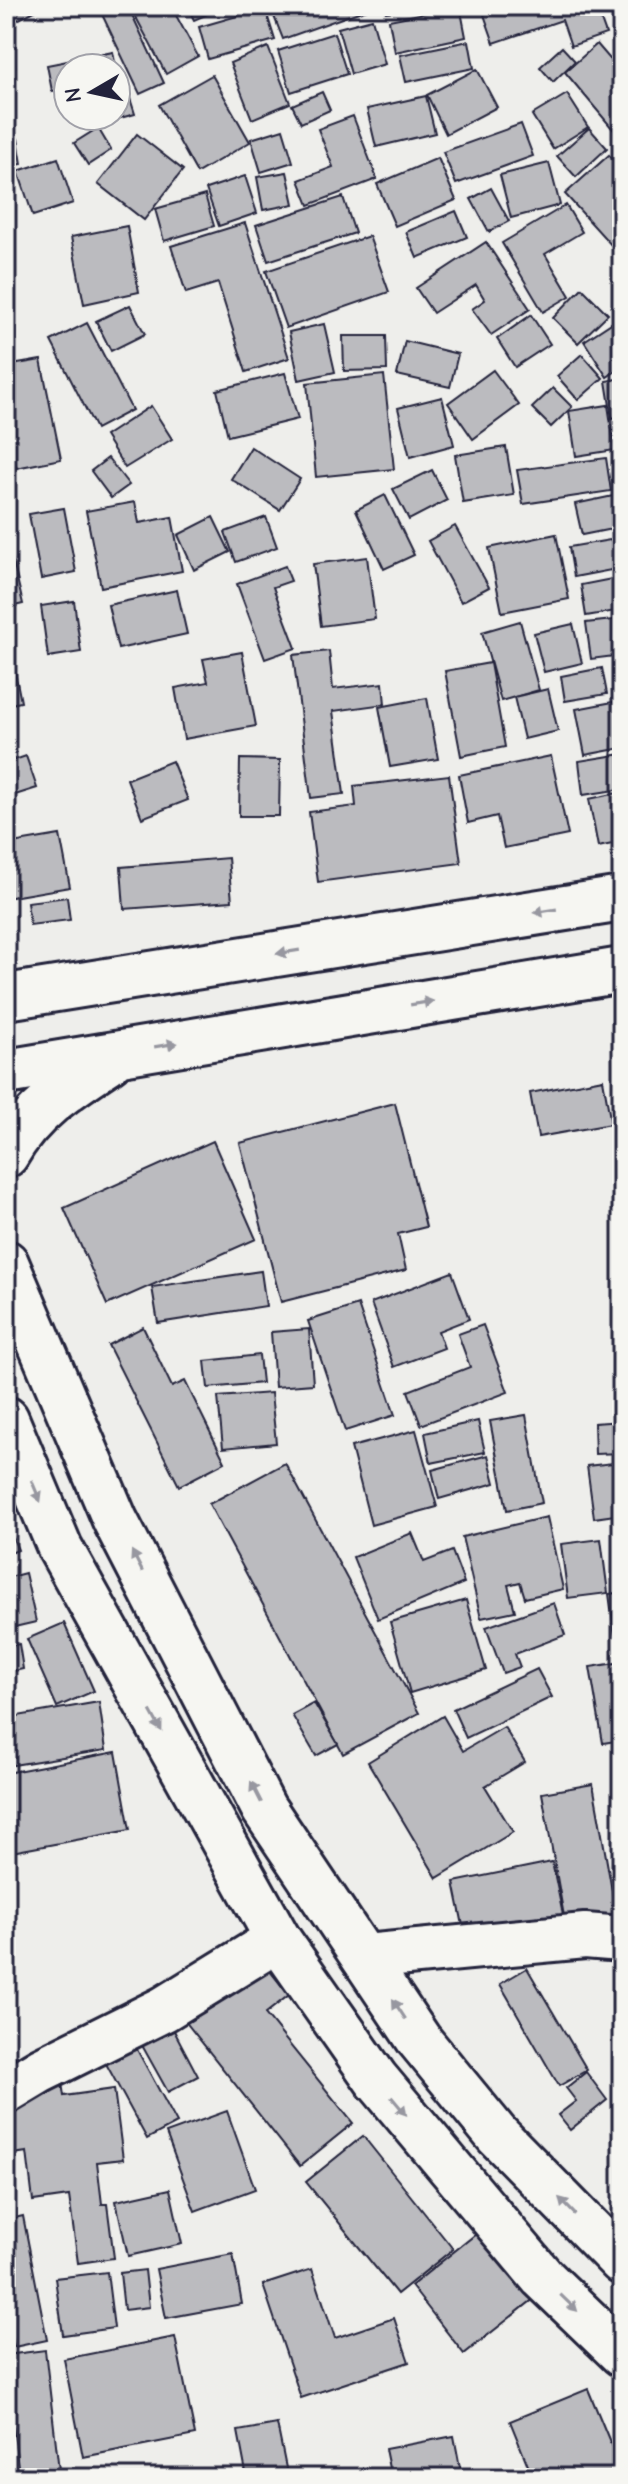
<svg xmlns="http://www.w3.org/2000/svg" width="628" height="2484" viewBox="0 0 628 2484" font-family="'Comic Neue',sans-serif">
	<rect width="100%" height="100%" fill="#eeeeeb"/>
	<filter id="ink" filterUnits="userSpaceOnUse"><feTurbulence type="fractalNoise" baseFrequency=".0125" numOctaves="2"/><feDisplacementMap in="SourceGraphic" scale="16" xChannelSelector="R" yChannelSelector="G"/><feConvolveMatrix kernelMatrix="1 2 1 2 8 2 1 2 1" color-interpolation-filters="sRGB"/></filter>
	<g filter="url(#ink)">
		<g fill="#bbbbbf" stroke="#22223b" stroke-width="2">
			<polygon points="6,6 44,6 8,25"/>
			<polygon points="98,6 128,6 164,83 140,94"/>
			<polygon points="130,6 171,6 198,56 166,74"/>
			<polygon points="187,6 226,6 194,20"/>
			<polygon points="270,6 370,6 370,8 283,39"/>
			<polygon points="385,6 425,6 425,8 386,12"/>
			<polygon points="460,6 466,37 395,52 389,20"/>
			<polygon points="481,6 596,6 606,34 571,46 562,20 494,43"/>
			<polygon points="606,6 622,6 622,34"/>
			<polygon points="265,8 275,40 208,59 199,27"/>
			<polygon points="372,19 385,64 351,74 338,28"/>
			<polygon points="6,32 11,32 15,66 6,66"/>
			<polygon points="334,33 347,74 291,92 278,51"/>
			<polygon points="469,41 474,68 406,82 400,55"/>
			<polygon points="597,44 622,73 622,140 565,72"/>
			<polygon points="268,47 290,103 252,119 230,63"/>
			<polygon points="562,47 575,61 553,82 540,67"/>
			<polygon points="113,52 116,68 68,68 68,88 52,91 47,65"/>
			<polygon points="477,69 497,107 446,134 427,95"/>
			<polygon points="212,75 250,142 197,173 159,105"/>
			<polygon points="124,79 135,114 98,124 96,116 116,116 116,82"/>
			<polygon points="322,92 330,110 301,123 292,105"/>
			<polygon points="567,94 588,127 553,149 532,115"/>
			<polygon points="426,96 435,133 376,147 367,109"/>
			<polygon points="353,116 377,179 309,205 299,180 333,167 318,129"/>
			<polygon points="521,124 533,156 456,184 443,152"/>
			<polygon points="98,128 111,150 88,165 74,143"/>
			<polygon points="589,128 607,148 576,177 557,156"/>
			<polygon points="283,129 293,162 261,172 251,139"/>
			<polygon points="137,134 183,170 144,220 98,184"/>
			<polygon points="18,139 22,164 6,167 6,141"/>
			<polygon points="609,155 622,169 622,257 565,194"/>
			<polygon points="58,158 73,203 33,216 18,171"/>
			<polygon points="438,158 456,200 395,226 377,184"/>
			<polygon points="549,163 560,205 511,218 500,175"/>
			<polygon points="287,172 294,204 263,210 257,177"/>
			<polygon points="245,176 257,213 219,226 206,189"/>
			<polygon points="491,188 509,221 489,232 471,199"/>
			<polygon points="205,195 214,226 164,241 155,209"/>
			<polygon points="343,197 355,233 268,261 256,225"/>
			<polygon points="566,205 582,232 545,254 570,296 543,312 502,243"/>
			<polygon points="456,211 467,237 417,258 406,232"/>
			<polygon points="245,223 289,358 246,372 218,283 186,293 171,246"/>
			<polygon points="127,226 139,292 84,304 71,237"/>
			<polygon points="369,236 389,292 286,328 266,271"/>
			<polygon points="486,242 530,309 491,335 472,309 485,300 476,285 433,313 416,288"/>
			<polygon points="582,288 608,314 578,343 553,318"/>
			<polygon points="130,305 145,334 111,351 96,321"/>
			<polygon points="531,315 550,344 515,367 497,339"/>
			<polygon points="619,318 622,323 622,367 607,377 584,341"/>
			<polygon points="87,323 132,410 96,429 51,341"/>
			<polygon points="324,324 335,372 299,380 289,332"/>
			<polygon points="343,336 386,336 387,370 344,371"/>
			<polygon points="405,341 458,354 450,387 397,375"/>
			<polygon points="582,354 603,378 578,400 557,376"/>
			<polygon points="41,360 61,459 16,468 6,416 6,366"/>
			<polygon points="493,370 519,405 473,439 448,403"/>
			<polygon points="285,373 298,419 228,436 217,390"/>
			<polygon points="384,375 394,469 316,477 307,383"/>
			<polygon points="622,378 622,416 612,418 606,381"/>
			<polygon points="553,388 572,407 551,427 532,408"/>
			<polygon points="442,397 454,445 410,457 398,408"/>
			<polygon points="608,405 615,450 576,456 569,411"/>
			<polygon points="151,406 172,439 125,468 105,436"/>
			<polygon points="622,432 622,475 621,475 615,433"/>
			<polygon points="251,447 300,479 280,510 231,479"/>
			<polygon points="506,447 514,495 463,503 455,455"/>
			<polygon points="108,458 129,485 111,498 91,471"/>
			<polygon points="606,458 611,491 523,504 517,470"/>
			<polygon points="432,470 447,500 409,520 393,489"/>
			<polygon points="385,495 414,555 384,569 356,510"/>
			<polygon points="618,495 622,527 582,535 575,504"/>
			<polygon points="135,502 139,523 172,517 182,571 101,587 86,511"/>
			<polygon points="64,508 76,572 41,579 29,514"/>
			<polygon points="213,517 230,552 194,570 178,535"/>
			<polygon points="266,517 277,547 236,562 225,532"/>
			<polygon points="455,526 489,587 461,602 428,541"/>
			<polygon points="556,534 569,599 502,612 489,548"/>
			<polygon points="622,538 622,568 574,577 569,547"/>
			<polygon points="11,553 23,604 6,608 6,554"/>
			<polygon points="367,557 375,619 321,626 313,564"/>
			<polygon points="285,566 291,581 273,587 296,648 265,659 237,584"/>
			<polygon points="622,577 622,610 586,616 581,585"/>
			<polygon points="177,590 187,634 118,649 108,605"/>
			<polygon points="74,601 81,652 48,657 41,606"/>
			<polygon points="622,619 622,655 591,659 586,623"/>
			<polygon points="520,621 539,690 501,701 482,632"/>
			<polygon points="573,624 582,663 544,672 534,633"/>
			<polygon points="7,631 21,702 6,705 6,631"/>
			<polygon points="329,651 333,689 383,683 385,704 333,711 344,794 311,798 293,655"/>
			<polygon points="242,652 256,726 184,739 175,688 208,682 203,659"/>
			<polygon points="622,662 622,702 619,703 614,663"/>
			<polygon points="490,663 505,747 461,756 445,671"/>
			<polygon points="602,668 607,694 565,701 561,676"/>
			<polygon points="548,689 558,731 524,739 514,697"/>
			<polygon points="427,698 438,759 390,767 379,707"/>
			<polygon points="618,701 622,720 622,748 585,755 576,709"/>
			<polygon points="622,754 622,789 583,795 579,761"/>
			<polygon points="26,756 37,788 6,798 6,763"/>
			<polygon points="551,756 568,835 504,848 497,816 468,823 459,775"/>
			<polygon points="240,759 280,760 279,816 239,816"/>
			<polygon points="172,761 188,800 142,818 127,779"/>
			<polygon points="449,775 461,863 318,882 309,812 356,806 354,786"/>
			<polygon points="622,792 622,842 598,847 589,799"/>
			<polygon points="60,835 70,887 6,898 6,844"/>
			<polygon points="228,858 232,901 124,909 121,867"/>
			<polygon points="67,897 70,920 30,925 27,902"/>
			<polygon points="603,1079 611,1124 538,1137 530,1093"/>
			<polygon points="395,1103 426,1227 398,1234 406,1270 281,1302 240,1143"/>
			<polygon points="213,1141 256,1239 107,1305 64,1208"/>
			<polygon points="261,1271 266,1306 158,1323 152,1287"/>
			<polygon points="452,1272 469,1319 438,1331 444,1348 394,1367 371,1303"/>
			<polygon points="358,1305 395,1415 345,1431 308,1321"/>
			<polygon points="483,1325 508,1392 421,1425 408,1391 470,1367 458,1334"/>
			<polygon points="143,1327 172,1387 185,1381 225,1462 179,1486 108,1345"/>
			<polygon points="309,1329 313,1384 275,1387 271,1332"/>
			<polygon points="259,1355 262,1383 208,1388 205,1361"/>
			<polygon points="271,1393 276,1443 223,1448 218,1397"/>
			<polygon points="526,1415 542,1503 507,1510 490,1421"/>
			<polygon points="478,1421 485,1452 431,1463 425,1433"/>
			<polygon points="622,1421 622,1453 595,1454 594,1423"/>
			<polygon points="416,1430 437,1507 371,1525 351,1447"/>
			<polygon points="488,1455 495,1483 439,1499 432,1470"/>
			<polygon points="622,1462 622,1514 594,1518 587,1466"/>
			<polygon points="285,1463 419,1713 343,1754 209,1504"/>
			<polygon points="547,1517 563,1589 525,1598 520,1582 508,1585 515,1611 481,1618 462,1537"/>
			<polygon points="6,1521 18,1550 6,1555"/>
			<polygon points="412,1533 424,1562 452,1551 464,1583 378,1619 353,1557"/>
			<polygon points="601,1539 608,1593 568,1598 561,1544"/>
			<polygon points="25,1573 36,1622 6,1629 6,1578"/>
			<polygon points="622,1592 622,1635 615,1636 609,1594"/>
			<polygon points="466,1600 486,1670 410,1693 390,1622"/>
			<polygon points="554,1603 565,1635 515,1654 520,1667 503,1673 486,1627"/>
			<polygon points="64,1623 94,1691 57,1707 27,1639"/>
			<polygon points="19,1644 23,1669 6,1673 6,1647"/>
			<polygon points="616,1663 622,1698 622,1740 603,1743 590,1667"/>
			<polygon points="537,1669 552,1697 466,1738 453,1709"/>
			<polygon points="99,1702 106,1750 7,1766 6,1718"/>
			<polygon points="314,1703 338,1744 316,1756 292,1715"/>
			<polygon points="443,1716 463,1751 504,1727 525,1762 485,1786 513,1832 437,1878 368,1762"/>
			<polygon points="116,1752 130,1830 6,1853 6,1773"/>
			<polygon points="593,1784 616,1913 565,1922 542,1793"/>
			<polygon points="552,1862 564,1920 466,1940 454,1882"/>
			<polygon points="249,1945 289,1995 265,2014 353,2123 300,2166 173,2006"/>
			<polygon points="527,1968 587,2070 559,2086 500,1984"/>
			<polygon points="122,2022 177,2123 147,2139 92,2038"/>
			<polygon points="170,2023 198,2076 168,2092 139,2040"/>
			<polygon points="59,2063 64,2096 114,2089 123,2159 97,2162 102,2204 107,2204 114,2258 78,2263 69,2196 33,2201 27,2152 6,2155 6,2070"/>
			<polygon points="586,2072 607,2100 570,2130 558,2115 576,2101 566,2088"/>
			<polygon points="227,2111 255,2189 195,2211 166,2133"/>
			<polygon points="363,2136 453,2249 397,2294 306,2182"/>
			<polygon points="170,2189 182,2244 128,2256 116,2201"/>
			<polygon points="23,2216 47,2340 14,2347 6,2308 6,2220"/>
			<polygon points="486,2226 540,2294 464,2354 411,2286"/>
			<polygon points="233,2254 242,2304 166,2318 156,2269"/>
			<polygon points="312,2269 335,2338 394,2318 409,2362 301,2398 263,2285"/>
			<polygon points="145,2270 149,2307 124,2310 120,2273"/>
			<polygon points="107,2272 114,2328 63,2335 55,2278"/>
			<polygon points="175,2337 195,2435 83,2457 64,2359"/>
			<polygon points="45,2350 59,2470 19,2475 9,2392 6,2392 6,2355"/>
			<polygon points="588,2389 622,2471 622,2478 533,2478 510,2421"/>
			<polygon points="277,2424 288,2478 247,2478 238,2431"/>
			<polygon points="454,2436 462,2478 391,2478 385,2449"/>
		</g>
		<g fill="none" stroke-linecap="round" stroke-linejoin="round">
			<defs>
				<g id="street">
					<polyline points="365,1957 585,1936 622,1939"/>
					<polyline points="6,2091 41,2070 164,2009 278,1939"/>
				</g>
				<g id="secondary">
					<polyline points="6,1263 115,1520 264,1809 419,2040 497,2135 622,2262"/>
					<polyline points="6,1419 60,1548 278,1939 376,2079 542,2277 622,2354"/>
				</g>
				<g id="primary">
					<polyline points="6,997 622,899"/>
					<polyline points="6,1072 622,970"/>
					<path d="M6,1155C30,1112 69,1087 109,1061"/>
				</g>
			</defs>
			<use href="#street" stroke="#22223b" stroke-width="50"/>
			<use href="#secondary" stroke="#22223b" stroke-width="50"/>
			<use href="#primary" stroke="#22223b" stroke-width="50"/>
			<use href="#street" stroke="#f6f6f2" stroke-width="44"/>
			<use href="#secondary" stroke="#f6f6f2" stroke-width="44"/>
			<use href="#primary" stroke="#f6f6f2" stroke-width="44"/>
		</g>
		<defs><path id="oneway-solid" d="M-6-.8H1V-3.2L6.5 0L1 3.2V.8H-6Z" transform="scale(2)"/></defs>
		<g fill="#9797a0">
			<use href="#oneway-solid" transform="translate(545 911) rotate(171)"/>
			<use href="#oneway-solid" transform="translate(288 952) rotate(171)"/>
			<use href="#oneway-solid" transform="translate(422 1003) rotate(-9)"/>
			<use href="#oneway-solid" transform="translate(166 1045) rotate(-9)"/>
			<use href="#oneway-solid" transform="translate(36 1491) rotate(67)"/>
			<use href="#oneway-solid" transform="translate(137 1561) rotate(-117)"/>
			<use href="#oneway-solid" transform="translate(156 1721) rotate(61)"/>
			<use href="#oneway-solid" transform="translate(256 1792) rotate(-117)"/>
			<use href="#oneway-solid" transform="translate(399 2009) rotate(-123)"/>
			<use href="#oneway-solid" transform="translate(399 2106) rotate(50)"/>
			<use href="#oneway-solid" transform="translate(567 2206) rotate(-134)"/>
			<use href="#oneway-solid" transform="translate(569 2303) rotate(44)"/>
		</g>
	</g>
	<rect width="628" height="2484" fill="none" stroke="#f6f6f2" stroke-width="32"/>
	<rect x="16" y="16" width="596" height="2452" fill="none" stroke="#22223b" stroke-width="3" filter="url(#ink)"/>
	<g transform="translate(92 92) rotate(261)"><circle r="38" fill="#f6f6f2" stroke="#a1a1a9" stroke-width="2"/>
	<path d="M0-6L14 30L0 20L-14 30Z" fill="#22223b"/>
	<text y="-12" font-size="22" font-weight="bold" text-anchor="middle" fill="#22223b">N</text>
	</g>
</svg>
